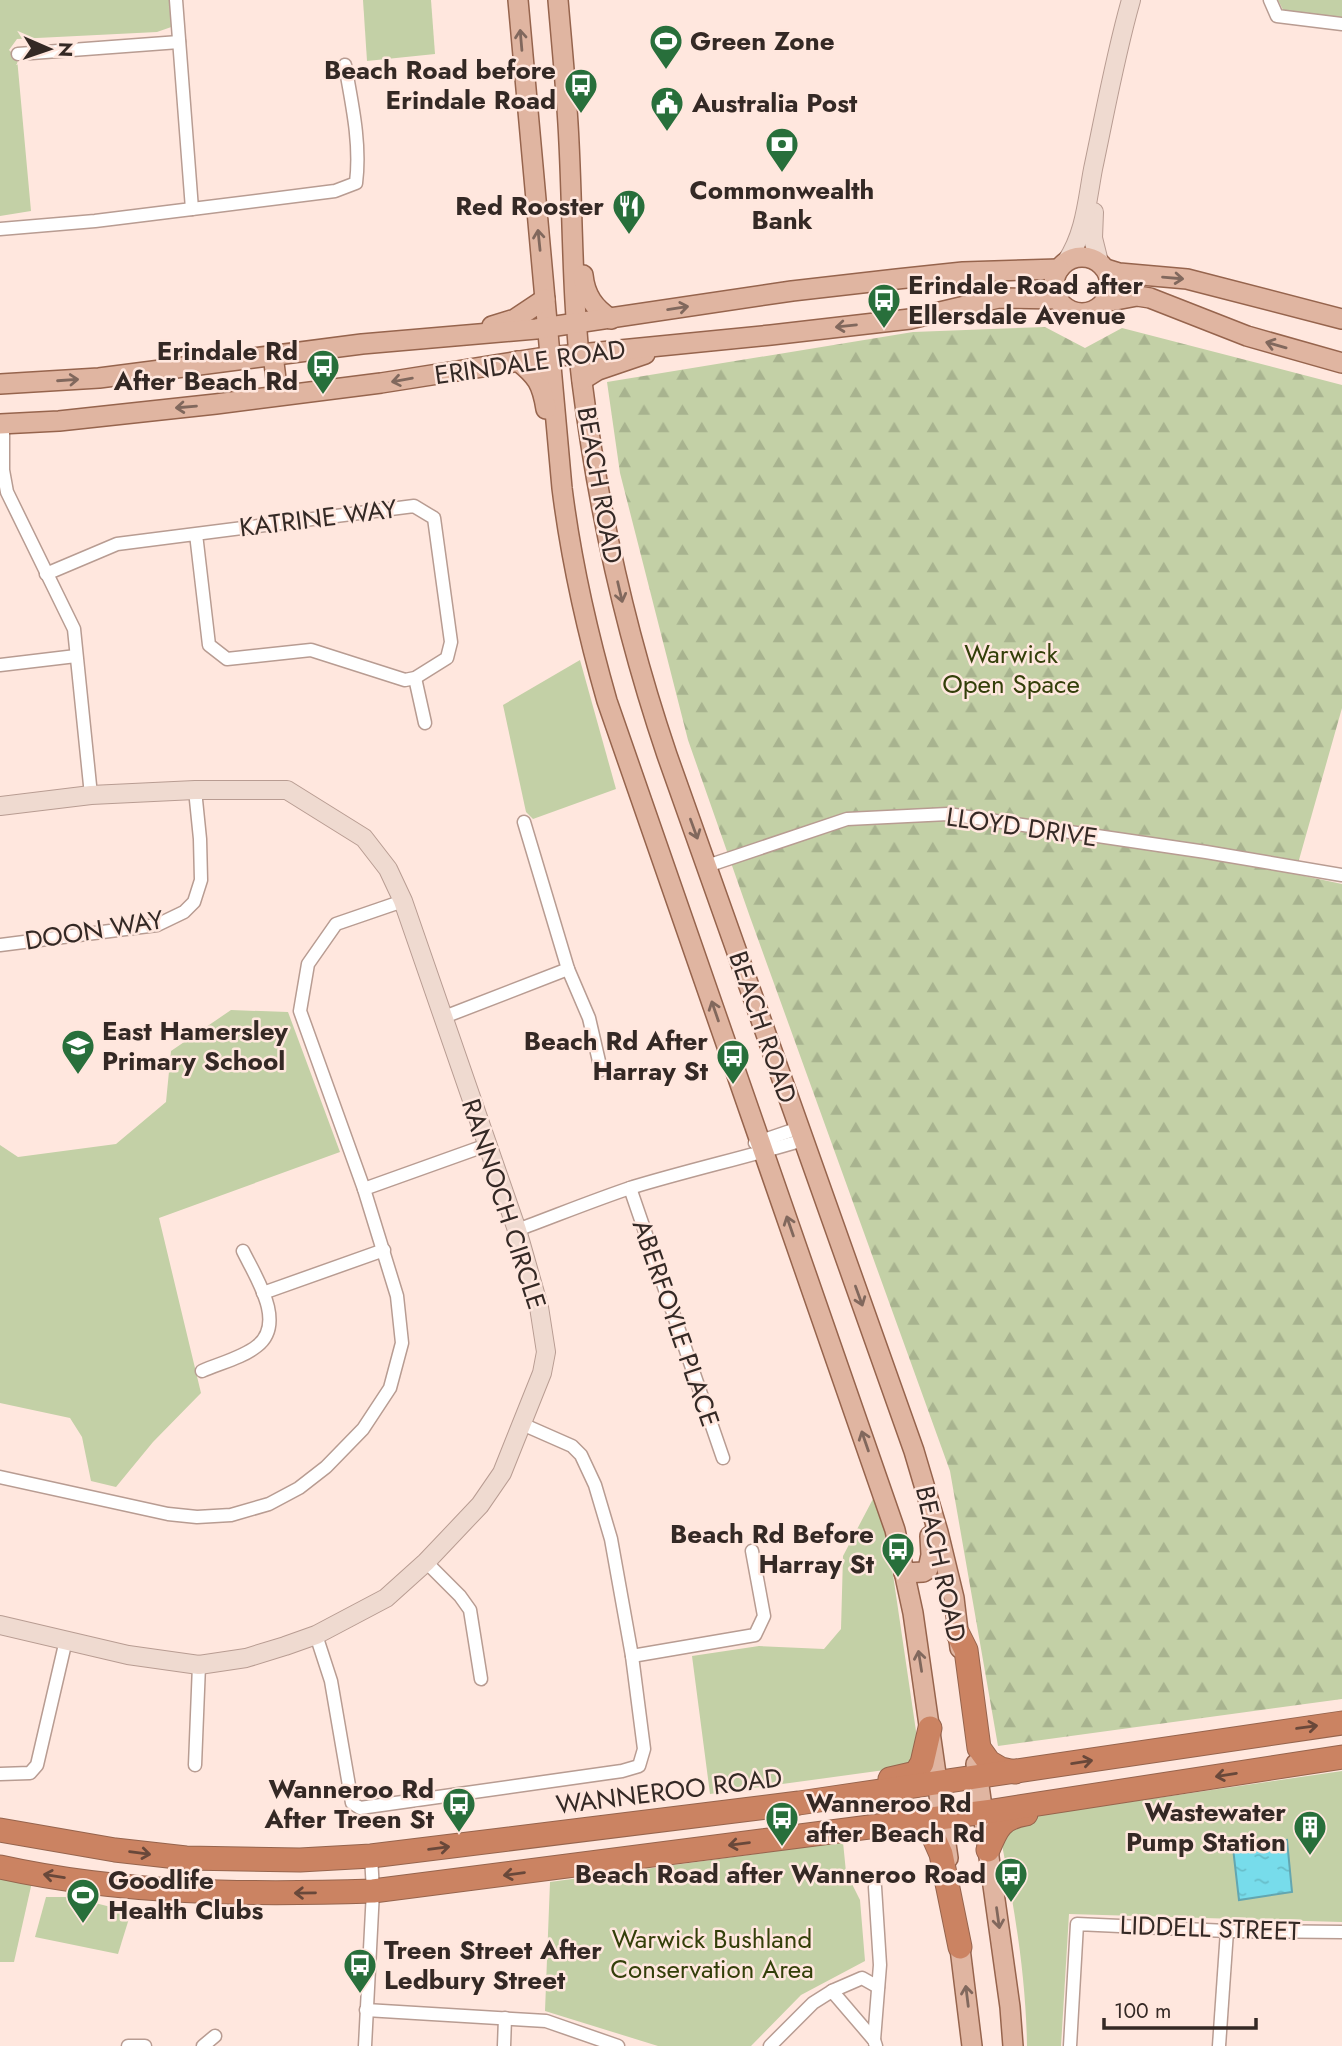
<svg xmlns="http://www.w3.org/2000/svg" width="1342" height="2046" viewBox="0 0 1342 2046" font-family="Jost,sans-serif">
	<defs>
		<pattern id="forest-firs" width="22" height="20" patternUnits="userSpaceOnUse" patternTransform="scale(1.75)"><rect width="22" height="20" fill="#c3d0a6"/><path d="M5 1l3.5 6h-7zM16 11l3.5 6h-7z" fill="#a8b38f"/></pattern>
		<pattern id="water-ripples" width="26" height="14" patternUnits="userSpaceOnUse" patternTransform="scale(1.75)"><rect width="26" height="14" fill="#77dceb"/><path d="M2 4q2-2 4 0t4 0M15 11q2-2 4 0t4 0" fill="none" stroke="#68bdc9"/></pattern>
	</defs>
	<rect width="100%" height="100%" fill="#ffe7de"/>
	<polygon fill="url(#forest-firs)" points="1045,327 1085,348 1122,328 1342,385 1342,708 1295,874 1342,884 1342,1699 998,1746 950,1471 750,917 688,740 620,473 607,382 913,332"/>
	<g fill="#c3d0a6">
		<polygon points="0,0 175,0 177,25 157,32 17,39 9,50 17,58 31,211 0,216"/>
		<polygon points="363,0 431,0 435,54 367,61"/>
		<polygon points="1278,0 1342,0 1342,19 1283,10"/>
		<polygon points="580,660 616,789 533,819 526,812 503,705"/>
		<polygon points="231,1010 288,1012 340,1152 159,1218 201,1393 153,1442 116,1487 91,1481 82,1437 70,1418 0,1403 0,1145 18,1157 116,1144 166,1102 171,1051"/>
		<polygon points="874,1497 887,1534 921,1765 710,1794 692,1656 759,1646 824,1649 841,1629 843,1556"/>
		<path d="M1342,1771V1922L1069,1914L1061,2046H1027C1026,1978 1015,1911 1002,1845L1019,1818Z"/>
		<polygon points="843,1842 846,1872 860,1900 865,1961 801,1995 751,2046 658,2046 545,2011 550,1882"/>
		<polygon points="0,1875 32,1882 14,1962 0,1962"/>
		<polygon points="46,1897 71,1897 131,1912 118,1954 35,1937"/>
	</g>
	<polygon fill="url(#water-ripples)" stroke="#63a6b0" stroke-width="2" points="1287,1840 1292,1892 1239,1900 1233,1848"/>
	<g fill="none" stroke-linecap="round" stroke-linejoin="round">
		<defs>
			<g id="street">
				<polyline points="1270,0 1277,16 1342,24"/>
				<polyline points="18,54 179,42"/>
				<path d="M192,209L335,191L356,183C361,144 352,104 345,65"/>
				<polyline points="0,229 95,221 192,209 176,0"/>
				<polyline points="3,424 3,470 7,492 74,629 91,795"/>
				<polyline points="46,574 117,544 414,506 434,518 451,642 447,658 415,678 405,680 311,650 227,659 209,645 196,534"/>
				<polyline points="0,665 76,656"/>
				<polyline points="415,678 425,723"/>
				<polyline points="524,822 568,969 589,1018 601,1070"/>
				<polyline points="707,866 847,819 948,814 1206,852 1342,875"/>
				<polyline points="0,945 157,925 184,912 194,902 201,880 200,839 195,790"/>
				<polyline points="444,1017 568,969"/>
				<polyline points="755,1143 799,1128"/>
				<polyline points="630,1188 723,1458"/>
				<polyline points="364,1189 487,1145"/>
				<path d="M517,1230C555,1216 594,1200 633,1187C689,1170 747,1157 803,1140"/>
				<polyline points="263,1293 384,1250"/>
				<path d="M202,1371C220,1363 242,1358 257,1346C287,1323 255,1276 243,1251"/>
				<polyline points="0,1477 168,1514 197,1517 231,1515 269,1504 299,1488 326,1467 363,1429 390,1388 402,1343 397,1296 364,1189 300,1011 308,964 336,924 403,901"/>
				<polyline points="426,1562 460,1596 470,1610 481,1679"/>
				<polyline points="316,1635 331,1681 352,1803 360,1808 622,1771 639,1766 644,1749 632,1656 611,1539 595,1485 581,1455 572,1446 522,1424"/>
				<polyline points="632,1656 755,1635 764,1616 752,1551"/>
				<polyline points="195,1765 199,1665"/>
				<polyline points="0,1774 30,1773 37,1765 66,1640"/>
				<polyline points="832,1991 862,1978 878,1987"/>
				<polyline points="366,2010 546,2021 618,2046"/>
				<polyline points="874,2040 880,1965 875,1887"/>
				<polyline points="128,2046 145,2046"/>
				<polyline points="203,2046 215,2036"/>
				<polyline points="365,2046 373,1891 371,1856"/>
				<polyline points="504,2046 505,2018"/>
				<polyline points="770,2046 813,2003 832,1991 874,2040 876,2046"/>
				<polyline points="1070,2046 1077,1924 1227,1931 1342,1932"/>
				<polyline points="1219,2046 1227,1931"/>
			</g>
			<g id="secondary">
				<polyline points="1094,212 1093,238 1099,262"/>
				<path d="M1066,262C1085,234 1087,201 1093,169C1105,113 1115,56 1131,0"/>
				<polyline points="0,806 91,795 195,790 287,790 364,838 388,869 403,901 517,1230 539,1307 546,1352 542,1373 502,1473 480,1505 426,1562 386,1598 316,1635 285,1646 246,1658 199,1665 128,1655 0,1625"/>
			</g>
			<g id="primary">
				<path d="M518,0L562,488C571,560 587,631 607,701L895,1530L913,1613L948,1858"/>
				<path d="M558,0C562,48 567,96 569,143C573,223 572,303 582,382C598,509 626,634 667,755L914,1451L938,1532L954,1598L960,1648"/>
				<circle cx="1082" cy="285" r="28"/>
				<polyline points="1106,269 1119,273 1187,279 1342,319"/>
				<path d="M583,275C585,295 594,308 611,319"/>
				<polyline points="1105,302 1137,296 1150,298 1247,336 1342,363"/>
				<polyline points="492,326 515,319 545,299"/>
				<polyline points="273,355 278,395"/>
				<path d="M518,361C537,376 542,384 546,409"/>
				<polyline points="582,380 598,370 645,354"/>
				<polyline points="0,384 99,378 362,344 536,329 792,291 897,279 963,272 1059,269"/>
				<polyline points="0,424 59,421 216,404 381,383 539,358 771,335 910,319 999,298 1058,299"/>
				<polyline points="904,1573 923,1572 928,1569 931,1555 930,1536"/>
				<polyline points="976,1764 1010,2007 1013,2046"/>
				<polyline points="958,1932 972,2046"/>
			</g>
			<g id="highway">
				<polyline points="958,1634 966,1650 979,1748 989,1762 1001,1769 1015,1772"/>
				<polyline points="890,1779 916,1773 922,1763 930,1728"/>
				<polyline points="906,1823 930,1829 941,1854 960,1947"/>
				<polyline points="0,1830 115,1850 186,1858 300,1860 371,1856 799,1803 1342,1723"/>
				<path d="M988,1850C997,1828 1001,1818 1026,1814"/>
				<path d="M0,1867C122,1894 248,1895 373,1891L993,1811L1342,1757"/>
			</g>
		</defs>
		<use href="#street" stroke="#b89c92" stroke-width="15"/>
		<use href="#secondary" stroke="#b89c92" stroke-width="20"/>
		<use href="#primary" stroke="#96644d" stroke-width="22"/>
		<use href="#highway" stroke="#96644d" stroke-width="25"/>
		<use href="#street" stroke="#fff" stroke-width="12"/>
		<use href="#secondary" stroke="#efdad0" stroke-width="18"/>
		<use href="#primary" stroke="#e0b5a1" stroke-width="19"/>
		<use href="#highway" stroke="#cb8362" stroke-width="23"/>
	</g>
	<defs><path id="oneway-shaft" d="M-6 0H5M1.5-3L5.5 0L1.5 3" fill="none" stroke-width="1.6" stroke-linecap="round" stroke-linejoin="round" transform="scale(1.75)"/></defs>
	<g stroke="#81685d">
		<use href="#oneway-shaft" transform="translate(521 40) rotate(-95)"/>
		<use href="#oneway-shaft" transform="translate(539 240) rotate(-96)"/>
		<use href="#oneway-shaft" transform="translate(1173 278) rotate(5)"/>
		<use href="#oneway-shaft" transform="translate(678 308) rotate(-9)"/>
		<use href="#oneway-shaft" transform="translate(846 326) rotate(174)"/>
		<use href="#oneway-shaft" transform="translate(1276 345) rotate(-164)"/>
		<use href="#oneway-shaft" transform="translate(68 380) rotate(-4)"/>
		<use href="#oneway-shaft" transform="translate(402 380) rotate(170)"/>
		<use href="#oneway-shaft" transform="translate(186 407) rotate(175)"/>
		<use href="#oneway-shaft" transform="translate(620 592) rotate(77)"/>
		<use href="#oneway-shaft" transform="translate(694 829) rotate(70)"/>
		<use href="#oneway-shaft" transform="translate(715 1011) rotate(-109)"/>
		<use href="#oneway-shaft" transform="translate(790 1226) rotate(-109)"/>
		<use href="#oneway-shaft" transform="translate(859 1296) rotate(70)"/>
		<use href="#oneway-shaft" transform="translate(865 1441) rotate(-109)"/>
		<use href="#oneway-shaft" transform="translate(920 1661) rotate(-99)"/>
		<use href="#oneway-shaft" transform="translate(998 1918) rotate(82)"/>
		<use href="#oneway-shaft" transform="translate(967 1996) rotate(-97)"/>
	</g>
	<g stroke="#69483a">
		<use href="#oneway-shaft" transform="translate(1307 1727) rotate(-8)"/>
		<use href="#oneway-shaft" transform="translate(1082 1762) rotate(-9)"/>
		<use href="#oneway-shaft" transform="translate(1226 1775) rotate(171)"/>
		<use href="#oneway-shaft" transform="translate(739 1844) rotate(173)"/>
		<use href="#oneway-shaft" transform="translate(439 1848) rotate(-7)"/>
		<use href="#oneway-shaft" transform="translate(140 1853) rotate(7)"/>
		<use href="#oneway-shaft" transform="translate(514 1874) rotate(172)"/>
		<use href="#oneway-shaft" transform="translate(54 1876) rotate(-171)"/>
		<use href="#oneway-shaft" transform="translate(305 1893) rotate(179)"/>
	</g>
	<defs>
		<symbol id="stadium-pin" viewBox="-11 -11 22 30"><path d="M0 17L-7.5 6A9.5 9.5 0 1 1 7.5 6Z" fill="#286f3b" stroke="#ffe7de"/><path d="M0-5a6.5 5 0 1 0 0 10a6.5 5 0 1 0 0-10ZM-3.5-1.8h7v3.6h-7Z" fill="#fff"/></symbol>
		<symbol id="bus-pin" viewBox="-11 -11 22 30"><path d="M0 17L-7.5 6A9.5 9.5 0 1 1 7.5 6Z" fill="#286f3b" stroke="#ffe7de"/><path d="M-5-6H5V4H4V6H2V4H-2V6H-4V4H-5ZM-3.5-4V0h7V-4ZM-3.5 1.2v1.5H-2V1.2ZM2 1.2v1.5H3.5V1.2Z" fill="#fff"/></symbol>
		<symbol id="civic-pin" viewBox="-11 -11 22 30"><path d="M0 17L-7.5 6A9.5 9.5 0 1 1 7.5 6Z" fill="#286f3b" stroke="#ffe7de"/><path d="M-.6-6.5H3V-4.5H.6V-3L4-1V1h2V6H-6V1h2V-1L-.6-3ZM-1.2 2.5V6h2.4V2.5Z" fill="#fff"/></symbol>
		<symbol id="bank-pin" viewBox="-11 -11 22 30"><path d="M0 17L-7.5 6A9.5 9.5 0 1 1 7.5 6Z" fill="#286f3b" stroke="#ffe7de"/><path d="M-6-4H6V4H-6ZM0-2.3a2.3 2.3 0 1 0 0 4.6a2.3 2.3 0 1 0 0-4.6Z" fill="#fff"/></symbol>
		<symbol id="restaurant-pin" viewBox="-11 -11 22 30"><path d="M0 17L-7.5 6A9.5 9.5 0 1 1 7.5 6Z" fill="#286f3b" stroke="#ffe7de"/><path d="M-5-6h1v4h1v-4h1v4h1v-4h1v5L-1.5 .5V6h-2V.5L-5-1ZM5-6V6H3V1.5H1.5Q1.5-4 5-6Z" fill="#fff"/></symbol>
		<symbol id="school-pin" viewBox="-11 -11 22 30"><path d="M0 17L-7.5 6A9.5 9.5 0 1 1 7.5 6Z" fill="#286f3b" stroke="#ffe7de"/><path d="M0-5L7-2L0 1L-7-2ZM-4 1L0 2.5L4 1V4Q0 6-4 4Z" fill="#fff"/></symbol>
		<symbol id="building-pin" viewBox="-11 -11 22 30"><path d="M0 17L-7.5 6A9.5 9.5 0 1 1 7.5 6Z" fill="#286f3b" stroke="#ffe7de"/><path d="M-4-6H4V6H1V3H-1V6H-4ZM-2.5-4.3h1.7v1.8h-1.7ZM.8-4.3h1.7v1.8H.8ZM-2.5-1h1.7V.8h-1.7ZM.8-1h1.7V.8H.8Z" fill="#fff"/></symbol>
	</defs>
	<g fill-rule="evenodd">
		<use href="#stadium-pin" x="647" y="22" width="38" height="52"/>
		<use href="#bus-pin" x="562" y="66" width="38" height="52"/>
		<use href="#civic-pin" x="648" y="84" width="38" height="52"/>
		<use href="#bank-pin" x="763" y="125" width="38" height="52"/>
		<use href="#restaurant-pin" x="610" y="187" width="38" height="52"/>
		<use href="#bus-pin" x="865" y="281" width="38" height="52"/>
		<use href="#bus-pin" x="304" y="347" width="38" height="52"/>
		<use href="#school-pin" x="59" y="1027" width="38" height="52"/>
		<use href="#bus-pin" x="714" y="1037" width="38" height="52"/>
		<use href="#bus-pin" x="879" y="1530" width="38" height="52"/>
		<use href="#bus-pin" x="440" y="1785" width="38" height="52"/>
		<use href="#bus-pin" x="763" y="1799" width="38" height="52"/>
		<use href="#building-pin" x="1291" y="1808" width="38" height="52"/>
		<use href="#bus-pin" x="992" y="1855" width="38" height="52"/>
		<use href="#stadium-pin" x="64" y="1876" width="38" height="52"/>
		<use href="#bus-pin" x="341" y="1946" width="38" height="52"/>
	</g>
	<g text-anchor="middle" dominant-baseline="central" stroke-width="5" stroke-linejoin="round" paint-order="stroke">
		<g font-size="26" font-weight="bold" fill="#342925" stroke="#ffe7de" text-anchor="end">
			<text x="690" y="41" text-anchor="start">Green Zone</text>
			<text x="556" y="70">Beach Road before<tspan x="556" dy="30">Erindale Road</tspan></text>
			<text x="692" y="103" text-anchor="start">Australia Post</text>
			<text x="782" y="190" text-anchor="middle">Commonwealth<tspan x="782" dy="30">Bank</tspan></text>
			<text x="604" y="206">Red Rooster</text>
			<text x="908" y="285" text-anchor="start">Erindale Road after<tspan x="908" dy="30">Ellersdale Avenue</tspan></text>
			<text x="298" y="351">Erindale Rd<tspan x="298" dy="30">After Beach Rd</tspan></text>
			<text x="102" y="1031" text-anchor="start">East Hamersley<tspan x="102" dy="30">Primary School</tspan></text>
			<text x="708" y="1041">Beach Rd After<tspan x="708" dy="30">Harray St</tspan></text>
			<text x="874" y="1534">Beach Rd Before<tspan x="874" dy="30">Harray St</tspan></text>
			<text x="434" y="1789">Wanneroo Rd<tspan x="434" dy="30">After Treen St</tspan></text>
			<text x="806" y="1803" text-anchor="start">Wanneroo Rd<tspan x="806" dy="30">after Beach Rd</tspan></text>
			<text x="1286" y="1812">Wastewater<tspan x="1286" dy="30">Pump Station</tspan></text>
			<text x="986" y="1874">Beach Road after Wanneroo Road</text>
			<text x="108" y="1880" text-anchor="start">Goodlife<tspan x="108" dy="30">Health Clubs</tspan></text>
			<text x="384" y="1950" text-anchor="start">Treen Street After<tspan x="384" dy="30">Ledbury Street</tspan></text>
		</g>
		<g font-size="26" fill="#342925" stroke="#ffe7de">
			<text transform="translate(530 362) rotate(-8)">ERINDALE ROAD</text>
			<text transform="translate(600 485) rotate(80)">BEACH ROAD</text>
			<text transform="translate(318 518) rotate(-7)">KATRINE WAY</text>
			<text transform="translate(1022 827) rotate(8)">LLOYD DRIVE</text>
			<text transform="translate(94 930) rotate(-9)">DOON WAY</text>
			<text transform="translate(763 1027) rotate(71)">BEACH ROAD</text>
			<text transform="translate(504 1204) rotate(72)">RANNOCH CIRCLE</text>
			<text transform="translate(676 1323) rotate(71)">ABERFOYLE PLACE</text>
			<text transform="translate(941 1564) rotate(78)">BEACH ROAD</text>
			<text transform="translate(669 1791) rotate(-7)">WANNEROO ROAD</text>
			<text transform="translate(1210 1928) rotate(2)">LIDDELL STREET</text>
		</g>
		<g font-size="26" fill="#333f09" stroke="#ffe7de">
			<text x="1011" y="654">Warwick<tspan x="1011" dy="30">Open Space</tspan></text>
			<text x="712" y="1939">Warwick Bushland<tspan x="712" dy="30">Conservation Area</tspan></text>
		</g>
	</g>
	<g transform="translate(49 49) rotate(92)" stroke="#ffe7de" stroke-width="5" paint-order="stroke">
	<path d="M0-5L12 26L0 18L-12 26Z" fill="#342925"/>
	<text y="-10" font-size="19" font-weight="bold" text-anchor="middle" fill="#342925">N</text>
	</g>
	<path d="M1104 2018v10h152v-10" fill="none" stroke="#342925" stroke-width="3.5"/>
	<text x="1114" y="2018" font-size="21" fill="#342925" stroke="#ffe7de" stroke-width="5" paint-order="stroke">100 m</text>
</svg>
